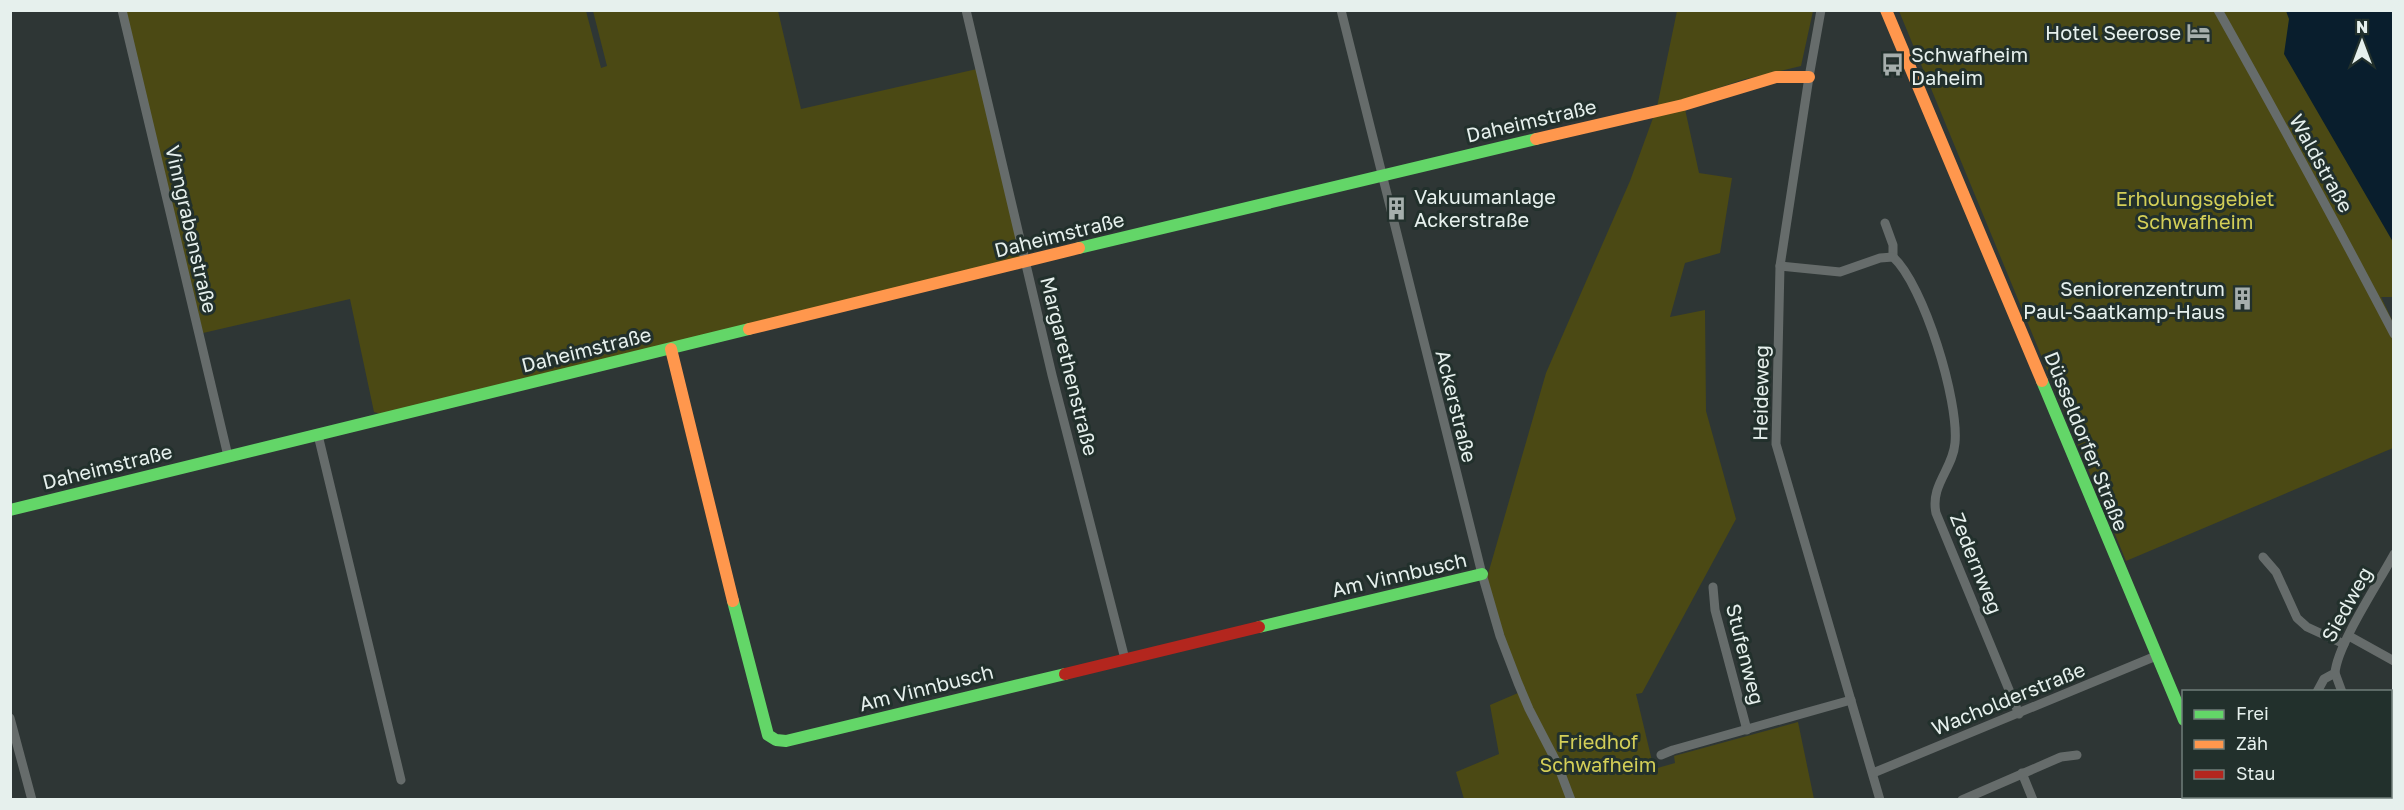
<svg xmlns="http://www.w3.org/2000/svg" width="2404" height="810" viewBox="0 0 2404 810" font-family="'Golos Text',sans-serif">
	<rect width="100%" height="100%" fill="#2e3635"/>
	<g fill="#4b4914">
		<polygon points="125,11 586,11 601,68 607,66 593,11 778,11 801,109 977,69 1021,259 381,414 374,412 350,299 203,333"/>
		<polygon points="1677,11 1813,11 1801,66 1742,80 1683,100 1699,173 1732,178 1720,253 1685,263 1670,317 1705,310 1706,411 1736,519 1642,693 1636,694 1654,769 1675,763 1674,756 1798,722 1814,799 1464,799 1456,772 1499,754 1490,705 1525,690 1503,634 1486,581 1546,373 1630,181 1657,107"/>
		<polygon points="1899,11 2393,11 2394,297 2381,297 2393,322 2393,448 2126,561"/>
	</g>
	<polygon fill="#091e2d" points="2286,11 2393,11 2393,242 2284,54 2289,19"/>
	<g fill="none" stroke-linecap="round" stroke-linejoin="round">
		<g stroke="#666c6b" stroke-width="9">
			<polyline points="122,10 228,456"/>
			<polyline points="966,10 1052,375 1125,659"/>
			<polyline points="1341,10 1482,574 1500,636 1518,683 1529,709 1557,763 1571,800"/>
			<polyline points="1821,10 1809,77 1780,266 1776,444 1880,800"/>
			<path d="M2218,10C2278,117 2337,225 2394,334"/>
			<polyline points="1885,223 1893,245 1893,257"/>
			<path d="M1780,266L1840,272L1880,258L1893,257C1924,285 1959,401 1955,443C1953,469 1930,485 1936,513L2019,714"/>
			<polyline points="318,435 401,780"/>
			<polyline points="2263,557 2276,572 2297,618 2307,627 2344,644"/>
			<polyline points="1713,587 1715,610 1747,730"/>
			<polyline points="2349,636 2394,661"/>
			<polyline points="2335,673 2342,692"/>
			<path d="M2317,692L2324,679L2335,673C2337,645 2379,582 2394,554"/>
			<polyline points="10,718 32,800"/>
			<polyline points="1661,755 1673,750 1851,700"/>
			<polyline points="1873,773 2156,656"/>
			<polyline points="2022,773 2033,800"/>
			<polyline points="2390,787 2394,786"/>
			<polyline points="1962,800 2061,757 2077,755"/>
			<polyline points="2255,800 2256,796"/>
			<polyline points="2354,800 2363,796"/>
		</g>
		<g stroke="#63d668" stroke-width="12">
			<polyline points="1079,248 1536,139"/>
			<polyline points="2042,381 2184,720"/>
			<polyline points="10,510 749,329"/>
			<polyline points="733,601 768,735 776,740 786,741 1065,674"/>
			<polyline points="1259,627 1482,574"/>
			<polyline points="2216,796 2218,800"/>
		</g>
		<g stroke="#ff974d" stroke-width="12">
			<polyline points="1886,10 2042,381"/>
			<polyline points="1536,139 1683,105 1776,77 1809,77"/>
			<polyline points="749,329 1079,248"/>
			<polyline points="671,349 733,601"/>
		</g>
		<polyline stroke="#b3261e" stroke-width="12" points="1065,674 1259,627"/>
	</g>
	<defs>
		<symbol id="hotel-bare" viewBox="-9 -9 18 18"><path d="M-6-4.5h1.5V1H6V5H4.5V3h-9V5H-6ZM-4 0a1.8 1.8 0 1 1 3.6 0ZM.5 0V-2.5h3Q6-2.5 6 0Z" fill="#a6afad" stroke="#22302c" stroke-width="2.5" paint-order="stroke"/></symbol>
		<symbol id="bus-bare" viewBox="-9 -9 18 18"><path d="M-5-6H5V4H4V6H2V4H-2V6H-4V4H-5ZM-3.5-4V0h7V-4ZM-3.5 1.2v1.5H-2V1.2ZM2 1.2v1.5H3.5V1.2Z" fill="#a6afad" stroke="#22302c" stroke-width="2.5" paint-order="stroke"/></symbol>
		<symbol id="building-bare" viewBox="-9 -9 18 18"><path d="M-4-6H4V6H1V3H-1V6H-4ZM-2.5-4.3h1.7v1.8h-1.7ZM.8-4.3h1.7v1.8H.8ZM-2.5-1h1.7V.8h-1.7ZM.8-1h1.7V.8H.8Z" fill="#a6afad" stroke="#22302c" stroke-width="2.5" paint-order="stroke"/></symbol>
	</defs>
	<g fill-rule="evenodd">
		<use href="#hotel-bare" x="2182" y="16" width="33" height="33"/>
		<use href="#bus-bare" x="1876" y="48" width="33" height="33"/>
		<use href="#building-bare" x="1380" y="192" width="33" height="33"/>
		<use href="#building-bare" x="2226" y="282" width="33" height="33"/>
	</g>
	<g text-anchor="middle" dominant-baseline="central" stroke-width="6" stroke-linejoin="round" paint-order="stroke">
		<g font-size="20" fill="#e6f0ed" stroke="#22302c" text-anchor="end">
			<text x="2181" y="32">Hotel Seerose</text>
			<text x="1911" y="54" text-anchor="start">Schwafheim<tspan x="1911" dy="23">Daheim</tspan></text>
			<text x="1414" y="196" text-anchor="start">Vakuumanlage<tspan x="1414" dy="23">Ackerstraße</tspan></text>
			<text x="2225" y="288">Seniorenzentrum<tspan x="2225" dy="23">Paul-Saatkamp-Haus</tspan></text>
		</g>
		<g font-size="20" fill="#e6f0ed" stroke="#22302c">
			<text transform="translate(1531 120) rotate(-13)">Daheimstraße</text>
			<text transform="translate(2322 163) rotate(61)">Waldstraße</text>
			<text transform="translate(192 229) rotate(77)">Vinngrabenstraße</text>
			<text transform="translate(1059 234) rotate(-14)">Daheimstraße</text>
			<text transform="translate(586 349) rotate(-14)">Daheimstraße</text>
			<text transform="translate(1070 366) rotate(76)">Margarethenstraße</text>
			<text transform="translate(1760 393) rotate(-89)">Heideweg</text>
			<text transform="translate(1457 406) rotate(76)">Ackerstraße</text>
			<text transform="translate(2087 441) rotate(68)">Düsseldorfer Straße</text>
			<text transform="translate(107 466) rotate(-14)">Daheimstraße</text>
			<text transform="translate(1977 563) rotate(68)">Zedernweg</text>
			<text transform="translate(1399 574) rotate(-13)">Am Vinnbusch</text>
			<text transform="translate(2346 604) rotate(-61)">Siedweg</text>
			<text transform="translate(1746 654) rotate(76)">Stufenweg</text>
			<text transform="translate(926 687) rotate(-14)">Am Vinnbusch</text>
			<text transform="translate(2008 698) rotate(-22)">Wacholderstraße</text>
		</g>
		<g font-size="20" fill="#d3ce57" stroke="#22302c">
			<text x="2195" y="198">Erholungsgebiet<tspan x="2195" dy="23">Schwafheim</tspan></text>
			<text x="1598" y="741">Friedhof<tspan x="1598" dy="23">Schwafheim</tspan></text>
		</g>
	</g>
	<rect width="2404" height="810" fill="none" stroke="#e6f0ed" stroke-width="24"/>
	<rect x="2182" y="690" width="210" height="108" fill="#22302c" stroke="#707d79" stroke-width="1.5"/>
	<rect x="2194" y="710" width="30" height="9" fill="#63d668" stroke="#707d79" stroke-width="1.5"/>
	<text x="2236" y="720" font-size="18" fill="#e6f0ed">Frei</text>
	<rect x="2194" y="740" width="30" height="9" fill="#ff974d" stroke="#707d79" stroke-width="1.5"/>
	<text x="2236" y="750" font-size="18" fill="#e6f0ed">Zäh</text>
	<rect x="2194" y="770" width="30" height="9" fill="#b3261e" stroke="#707d79" stroke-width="1.5"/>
	<text x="2236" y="780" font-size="18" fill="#e6f0ed">Stau</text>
	<g transform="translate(2362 42)" stroke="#22302c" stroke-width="4.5" paint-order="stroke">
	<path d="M0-4.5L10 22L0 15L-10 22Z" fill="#e6f0ed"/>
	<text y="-9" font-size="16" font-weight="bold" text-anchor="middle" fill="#e6f0ed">N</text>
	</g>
</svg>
